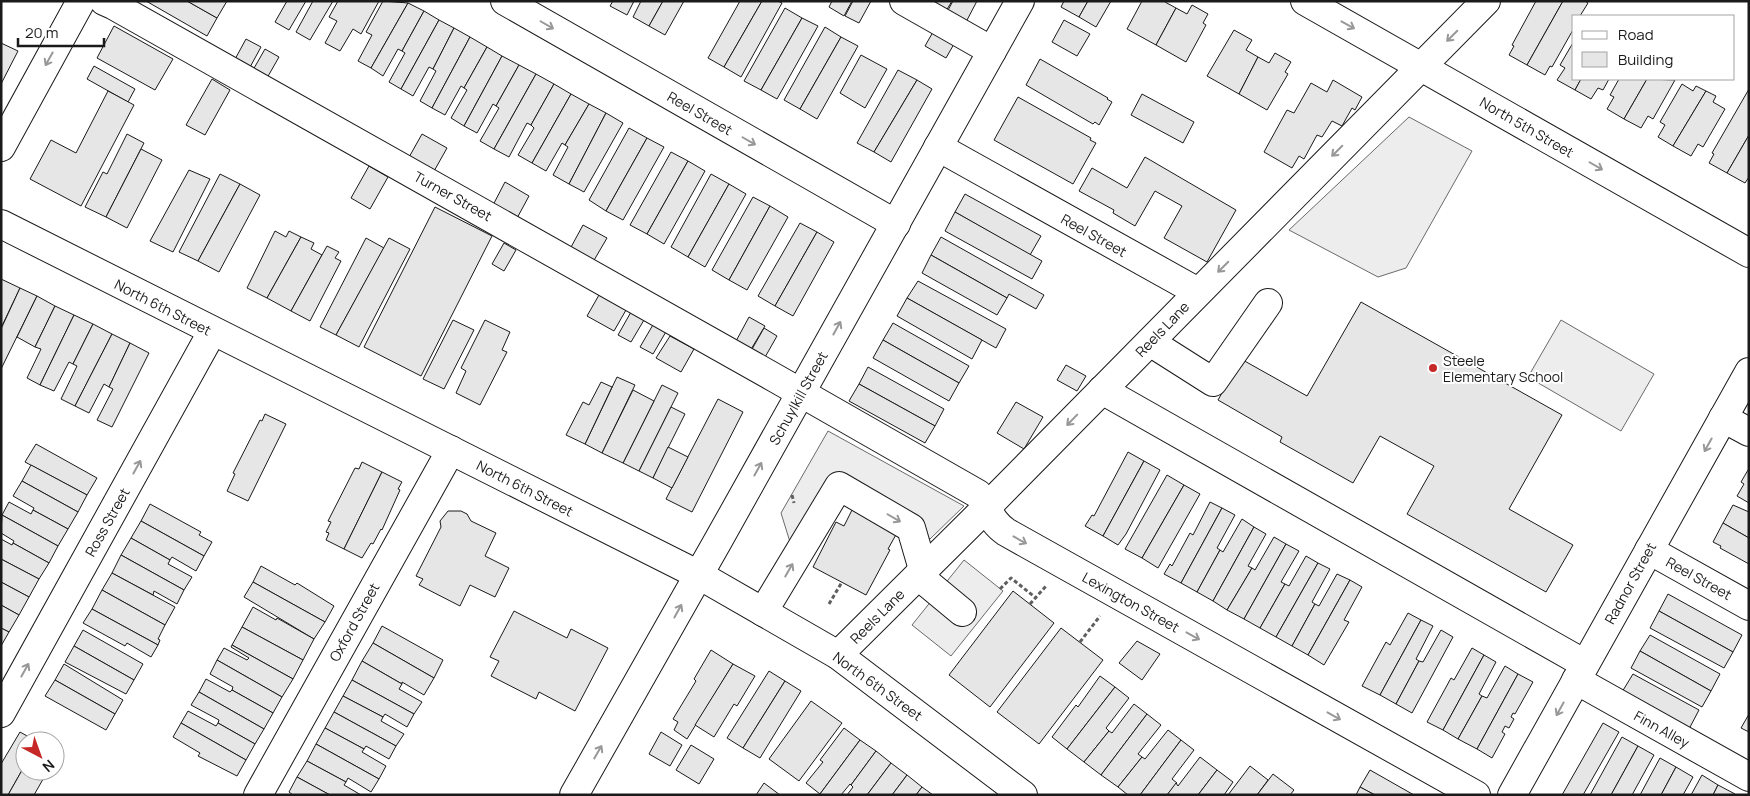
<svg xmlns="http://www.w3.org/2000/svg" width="1750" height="796" viewBox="0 0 1750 796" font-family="Manrope,sans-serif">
	<rect width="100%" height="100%" fill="#fff"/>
	<g fill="#ededed" stroke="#6a6a6a">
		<polygon points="1409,117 1472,151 1406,268 1378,277 1289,230"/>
		<polygon points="1561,320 1654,374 1621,431 1528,377"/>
		<polygon points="828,431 964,506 930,539 846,490 799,571 781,513"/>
		<polygon points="964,560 1003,591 951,656 912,625"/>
	</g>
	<g fill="#e6e6e6" stroke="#1a1a1a">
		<polygon points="146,1 187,1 217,18 207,36"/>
		<polygon points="187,1 227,1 217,18"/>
		<polygon points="287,1 306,1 289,30 275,22"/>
		<polygon points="313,1 333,1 310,40 296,32"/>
		<polygon points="338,1 379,1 361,34 353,29 340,51 325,43 337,21 329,17"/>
		<polygon points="383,1 408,3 371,68 358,61 372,35 366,32"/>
		<polygon points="613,1 634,1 627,15 610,6"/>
		<polygon points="641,1 663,1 649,26 633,17"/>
		<polygon points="663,1 684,1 665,35 649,26"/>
		<polygon points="740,1 762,1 724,67 708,58"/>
		<polygon points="762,1 778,1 782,3 741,77 724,67"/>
		<polygon points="832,1 852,1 844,16 829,7"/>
		<polygon points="853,1 871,1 859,23 845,16"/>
		<polygon points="937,1 952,1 946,11 935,5"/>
		<polygon points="953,1 977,1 966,22 947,12"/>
		<polygon points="1064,1 1088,1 1079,17 1061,7"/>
		<polygon points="1088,1 1111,1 1096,27 1079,17"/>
		<polygon points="1142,1 1166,1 1165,2 1176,8 1156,45 1127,29"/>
		<polygon points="1536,1 1563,1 1527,65 1509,55 1514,46 1512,45"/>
		<polygon points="1563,1 1585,1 1588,3 1580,16 1574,16 1574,28 1552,67 1550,66 1545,75 1527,65"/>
		<polygon points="408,3 424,11 402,51 398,49 383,76 371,68"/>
		<polygon points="1192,5 1208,14 1203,23 1206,25 1186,62 1156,45 1176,8 1187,14"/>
		<polygon points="785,8 802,18 761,90 744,81"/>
		<polygon points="424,11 439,20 401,89 389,82 405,53 402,51"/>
		<polygon points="802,18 818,26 777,99 761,90"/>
		<polygon points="439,20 454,28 433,69 429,67 413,96 401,89"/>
		<polygon points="1064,20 1090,34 1077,56 1052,42"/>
		<polygon points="114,26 173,59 155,90 97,58"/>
		<polygon points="825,27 841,37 800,109 784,100"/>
		<polygon points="454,28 470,37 432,108 420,101 436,71 433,69"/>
		<polygon points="1234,30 1252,40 1246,50 1258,57 1239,94 1207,76"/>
		<polygon points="933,32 954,44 946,58 925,46"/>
		<polygon points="470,37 487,47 464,88 461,86 445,115 432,108"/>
		<polygon points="841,37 858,46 817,119 800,109"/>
		<polygon points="246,39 261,47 249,69 234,61"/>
		<polygon points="1574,41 1574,79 1581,79 1575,90 1557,80 1565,68 1560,65"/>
		<polygon points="1,43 18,51 1,84"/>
		<polygon points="487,47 502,56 464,126 451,118 467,90 464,88"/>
		<polygon points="265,49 279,57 267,78 253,70"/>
		<polygon points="1275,53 1291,62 1285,72 1288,74 1267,110 1239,94 1258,57 1269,63"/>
		<polygon points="861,55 887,69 865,108 840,93"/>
		<polygon points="502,56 519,65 496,106 493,104 477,133 464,126"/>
		<polygon points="1040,59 1108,98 1107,99 1112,102 1099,125 1095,122 1093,124 1026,85"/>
		<polygon points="519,65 536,74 494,149 480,141 499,108 496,106"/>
		<polygon points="94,66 135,89 128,102 87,79"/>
		<polygon points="898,70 917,80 874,152 857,143"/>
		<polygon points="536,74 554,84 531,125 527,123 509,157 494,149"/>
		<polygon points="212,79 230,90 205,135 186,125"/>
		<polygon points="1581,79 1609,79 1603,90 1598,88 1591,99 1575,90"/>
		<polygon points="1619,79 1647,79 1624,119 1607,109 1614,97 1610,95"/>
		<polygon points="1647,79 1675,80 1653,119 1648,116 1641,128 1624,119"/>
		<polygon points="917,80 932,89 891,162 874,152"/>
		<polygon points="1333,80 1362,97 1355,110 1352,108 1342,126 1332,121 1322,137 1317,135 1304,159 1299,156 1292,168 1264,152 1287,110 1294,113 1311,83 1327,92"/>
		<polygon points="554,84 571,94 532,163 518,155 534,128 531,125"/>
		<polygon points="1682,84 1693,91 1696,86 1706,91 1673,146 1658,137 1665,125 1660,122"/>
		<polygon points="1749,89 1749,135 1727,173 1709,163 1714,154 1712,153"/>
		<polygon points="108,91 134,105 81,206 30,179 51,140 76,153"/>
		<polygon points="1706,91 1716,96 1713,102 1725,109 1703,147 1698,144 1691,156 1673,146"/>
		<polygon points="571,94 589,104 565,145 562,143 546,171 532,163"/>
		<polygon points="1142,94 1194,122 1183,143 1131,115"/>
		<polygon points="1018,97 1091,138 1090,140 1096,143 1073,184 994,140"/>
		<polygon points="589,104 606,113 569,184 553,175 568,147 565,145"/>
		<polygon points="606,113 623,123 584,192 569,184"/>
		<polygon points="629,128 647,138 606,211 589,200"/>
		<polygon points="127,134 144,143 106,217 85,207 103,172 107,174"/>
		<polygon points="422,134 447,148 433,173 408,159"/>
		<polygon points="1749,135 1749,177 1745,183 1727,173"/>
		<polygon points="647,138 664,147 623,220 606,211"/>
		<polygon points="141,149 162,160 127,228 106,217"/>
		<polygon points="671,152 688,161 647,234 630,225"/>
		<polygon points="1145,157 1236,210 1207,262 1164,238 1182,206 1155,191 1135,226 1113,213 1114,210 1079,191 1092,168 1127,188"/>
		<polygon points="688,161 705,171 664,244 647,234"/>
		<polygon points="369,166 388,177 370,209 351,198"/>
		<polygon points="189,170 210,179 173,252 150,241"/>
		<polygon points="220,174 240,184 198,261 179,252"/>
		<polygon points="711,174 729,184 688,257 671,247"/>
		<polygon points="505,182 529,196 516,220 492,207"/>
		<polygon points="240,184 260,195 219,272 198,261"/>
		<polygon points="729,184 746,194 705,267 688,257"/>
		<polygon points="965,194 1041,236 1030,255 955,212"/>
		<polygon points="753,197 770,206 729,280 712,270"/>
		<polygon points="770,206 788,217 747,290 729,280"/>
		<polygon points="435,207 492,236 421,376 364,347"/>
		<polygon points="955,212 1042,261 1032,279 945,231"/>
		<polygon points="800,223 817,232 775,306 758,296"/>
		<polygon points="583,225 607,238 593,262 570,249"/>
		<polygon points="275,231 286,237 289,231 301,237 267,298 247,288"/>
		<polygon points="817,232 834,242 793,316 775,306"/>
		<polygon points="301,237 314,243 311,249 322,255 291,311 267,298"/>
		<polygon points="941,237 1044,295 1036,309 1009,294 1007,298 931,255"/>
		<polygon points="366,238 384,248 336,335 320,327"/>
		<polygon points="389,238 410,249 359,347 336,335"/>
		<polygon points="504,243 516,250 504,271 492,264"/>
		<polygon points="327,246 339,252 335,258 341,261 310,321 291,311"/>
		<polygon points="931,255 1007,298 997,315 922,273"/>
		<polygon points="1,279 20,288 1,328"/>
		<polygon points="918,281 1006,329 996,348 907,298"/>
		<polygon points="20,288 37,296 1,369 1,329"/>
		<polygon points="599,295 626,310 614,331 587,316"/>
		<polygon points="37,296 55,306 35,347 17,337"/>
		<polygon points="907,298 982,340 972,359 897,316"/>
		<polygon points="1361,302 1562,415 1509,509 1573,545 1546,592 1407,514 1434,466 1380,436 1353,483 1280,442 1282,437 1218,400 1241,359 1307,396"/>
		<polygon points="55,306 74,315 40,385 27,378 41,349 35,347"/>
		<polygon points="631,312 644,320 631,342 618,335"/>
		<polygon points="74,315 93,324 73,364 69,362 54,391 40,385"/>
		<polygon points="749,317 765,326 750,351 735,343"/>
		<polygon points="453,320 474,330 444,389 423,379"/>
		<polygon points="485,320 510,332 502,350 507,352 480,405 456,393 466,371 461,368"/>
		<polygon points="654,323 667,330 653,354 640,347"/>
		<polygon points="893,323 969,366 959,383 883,340"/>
		<polygon points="93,324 112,334 75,406 61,399 77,366 73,364"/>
		<polygon points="764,328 777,336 764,359 751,351"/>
		<polygon points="112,334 130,343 109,387 104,384 89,413 75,406"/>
		<polygon points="670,336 694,349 681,372 656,358"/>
		<polygon points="883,340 959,383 949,401 873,358"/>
		<polygon points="130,343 149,353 112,427 97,420 113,389 109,387"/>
		<polygon points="1066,365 1086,376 1077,391 1057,380"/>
		<polygon points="868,367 944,409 935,426 859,384"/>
		<polygon points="617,377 635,385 602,453 585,444"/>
		<polygon points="601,382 612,387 585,444 566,435 583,402 589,405"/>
		<polygon points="859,384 935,426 925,443 849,401"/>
		<polygon points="662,385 678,393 639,471 623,463"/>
		<polygon points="633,390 654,401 623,463 602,453"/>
		<polygon points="718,399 743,412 692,512 666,499"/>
		<polygon points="1016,402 1043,417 1024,449 997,433"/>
		<polygon points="671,407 685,414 653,478 639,471"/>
		<polygon points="265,414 286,424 248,501 227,491 235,474 233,473 260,420 262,421"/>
		<polygon points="36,444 97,478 87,495 25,462"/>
		<polygon points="668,447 688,457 672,488 653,478"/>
		<polygon points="1128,452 1144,461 1103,536 1085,526 1092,515 1094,516"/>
		<polygon points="1144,461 1160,470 1126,534 1118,545 1103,536"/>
		<polygon points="362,462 382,472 344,549 326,540 329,533 326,532 331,522 328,521 355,468 359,469"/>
		<polygon points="31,465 87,495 78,512 22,481"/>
		<polygon points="1748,470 1749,471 1749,503 1737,496 1744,484 1741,482"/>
		<polygon points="382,472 402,482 398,489 400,490 382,530 381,529 373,544 371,543 362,558 344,549"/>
		<polygon points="1167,475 1184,485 1142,558 1125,549"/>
		<polygon points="22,481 78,512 68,529 33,510 34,508 13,496"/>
		<polygon points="1184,485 1200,494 1158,568 1142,558"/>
		<polygon points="9,502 31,514 33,510 68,529 58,546 2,515"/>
		<polygon points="1210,502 1222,508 1181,583 1164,574 1170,564 1172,566 1190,533 1193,535"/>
		<polygon points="150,504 201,532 199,535 212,542 204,556 141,521"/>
		<polygon points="1733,505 1749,512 1749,538 1723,523"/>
		<polygon points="853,508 898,531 888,549 890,550 866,595 813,567 836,522 844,526"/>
		<polygon points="1222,508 1235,515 1217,548 1220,550 1197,592 1181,583"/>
		<polygon points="448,511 461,511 467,514 471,521 496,533 485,556 509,568 495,597 470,585 460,606 419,585 423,579 416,576 441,527 440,521"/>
		<polygon points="2,515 58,546 49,563 13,543 14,541 1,533"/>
		<polygon points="1242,519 1254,527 1213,601 1197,592 1220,550 1223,552"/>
		<polygon points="141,521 204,556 196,571 172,557 170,560 131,538"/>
		<polygon points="1723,523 1749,538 1749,564 1720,548 1721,546 1713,542"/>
		<polygon points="1254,527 1266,534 1248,566 1252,568 1227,610 1213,601"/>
		<polygon points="1274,537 1286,544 1244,619 1227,610 1252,568 1255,570"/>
		<polygon points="131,538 170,560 168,564 192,577 184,590 121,555"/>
		<polygon points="1,539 12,545 13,543 49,563 39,579 1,559"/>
		<polygon points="1286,544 1299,551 1281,582 1285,584 1260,628 1244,619"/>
		<polygon points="121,555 184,590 177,604 154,591 153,595 112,573"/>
		<polygon points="1306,556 1318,563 1276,637 1260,628 1285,584 1289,586"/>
		<polygon points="1,559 39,579 29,597 1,582"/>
		<polygon points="1318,563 1330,569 1312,602 1315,604 1292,646 1276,637"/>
		<polygon points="261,566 295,585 297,583 334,606 325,622 253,582"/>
		<polygon points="112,573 175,607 165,625 102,590"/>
		<polygon points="1337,574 1350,580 1308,655 1292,646 1315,604 1319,606"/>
		<polygon points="1350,580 1362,587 1344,620 1349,622 1324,665 1308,655"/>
		<polygon points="1,582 29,597 19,615 1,605"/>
		<polygon points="253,582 325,622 314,639 244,597"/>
		<polygon points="102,590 165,625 158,639 160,640 158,645 92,609"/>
		<polygon points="1013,591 1054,623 990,707 949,675"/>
		<polygon points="1668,594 1742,635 1733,652 1659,611"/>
		<polygon points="1,605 19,615 9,632 1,628"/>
		<polygon points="253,607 276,620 277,618 314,639 303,660 242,627"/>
		<polygon points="92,609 158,645 151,657 127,643 125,646 83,623"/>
		<polygon points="514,611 567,638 571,629 608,648 575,711 539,692 536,699 491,676 499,661 490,657"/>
		<polygon points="1659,611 1733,652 1724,668 1650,628"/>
		<polygon points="1408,613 1421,620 1380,695 1362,686 1386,642 1390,645"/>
		<polygon points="1421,620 1433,626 1416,659 1419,661 1396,704 1380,695"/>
		<polygon points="382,626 443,660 434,678 373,643"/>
		<polygon points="242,627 303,660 293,679 232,645"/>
		<polygon points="1,628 9,632 1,646"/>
		<polygon points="1061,628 1103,660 1039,744 997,712"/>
		<polygon points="83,630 143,664 134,680 74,646"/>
		<polygon points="1441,630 1453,637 1412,713 1396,704 1419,661 1423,662"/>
		<polygon points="1650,635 1720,674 1711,691 1640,651"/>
		<polygon points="1137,641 1160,654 1142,680 1119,663"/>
		<polygon points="373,643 434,678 424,695 402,682 402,684 362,661"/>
		<polygon points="232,645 293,679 282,697 217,660 224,648 247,660 249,658 231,647"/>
		<polygon points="74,646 134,680 126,694 65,662"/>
		<polygon points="1472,648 1484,655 1443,730 1427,722 1451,678 1454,680"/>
		<polygon points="711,650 733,664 687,739 674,730 678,722 673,719 696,681 694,679"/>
		<polygon points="1640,651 1711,691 1702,707 1631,668"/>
		<polygon points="1484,655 1496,662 1479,694 1482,696 1458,739 1443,730"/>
		<polygon points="217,660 282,697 273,713 232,690 233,687 210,674"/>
		<polygon points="362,661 402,684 399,689 422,702 414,714 352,680"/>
		<polygon points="64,664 123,700 115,714 55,680"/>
		<polygon points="733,664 755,676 737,706 734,704 714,737 695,725"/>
		<polygon points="1505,666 1518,674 1477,749 1458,739 1482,696 1487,698"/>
		<polygon points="769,671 785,681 743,748 727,738"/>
		<polygon points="1518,674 1533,682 1515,714 1513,713 1511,717 1514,719 1509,728 1505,726 1502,732 1505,734 1492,758 1477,749"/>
		<polygon points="1633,674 1699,710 1689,729 1622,692"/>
		<polygon points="1100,676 1115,687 1067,749 1052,737 1076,705 1078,707"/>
		<polygon points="206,679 230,692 232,690 273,713 264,729 199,692"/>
		<polygon points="55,680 115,714 106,730 45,696"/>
		<polygon points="352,680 414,714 407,727 385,714 383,717 343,696"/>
		<polygon points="785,681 801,691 760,758 743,748"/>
		<polygon points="1115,687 1129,698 1106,728 1109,731 1084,762 1067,749"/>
		<polygon points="199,692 264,729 255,744 218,723 219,720 191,705"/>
		<polygon points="343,696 383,717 381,721 404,734 396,746 334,712"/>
		<polygon points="811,701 842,723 799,781 769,759"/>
		<polygon points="1134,704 1147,714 1101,775 1084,762 1109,731 1112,733"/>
		<polygon points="188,711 216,726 218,723 255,744 246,760 181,723"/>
		<polygon points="334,712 396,746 389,759 366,746 364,749 325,728"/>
		<polygon points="1147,714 1161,725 1138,754 1142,757 1118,787 1101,775"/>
		<polygon points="1749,714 1749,732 1741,728"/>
		<polygon points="181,723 246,760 237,776 198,756 200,753 173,737"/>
		<polygon points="1603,723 1619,732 1583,795 1562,795"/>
		<polygon points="325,728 364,749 362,752 386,766 379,779 316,744"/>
		<polygon points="844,728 860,740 820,794 806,783 823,762 820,760"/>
		<polygon points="1168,730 1181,740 1140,795 1128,795 1118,787 1142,757 1145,759"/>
		<polygon points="20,732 36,741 25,741 25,765 8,795 1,795 1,764"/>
		<polygon points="661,732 682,745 670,766 649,754"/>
		<polygon points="1622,737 1638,746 1611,795 1590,795"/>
		<polygon points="860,740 876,751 851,785 850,784 841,795 821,795 820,794"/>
		<polygon points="1181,740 1194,750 1172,779 1177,783 1167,795 1140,795"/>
		<polygon points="316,744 379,779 371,792 348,778 346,782 307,761"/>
		<polygon points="691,745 714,759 699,784 676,770"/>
		<polygon points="1638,746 1654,755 1632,795 1611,795"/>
		<polygon points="876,751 891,763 867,795 847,795 853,787 851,785"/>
		<polygon points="1200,757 1217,770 1198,795 1167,795 1176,783 1178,786"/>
		<polygon points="1660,758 1676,767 1661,795 1640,795"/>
		<polygon points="307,761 346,782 344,785 361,795 330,795 297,777"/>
		<polygon points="891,763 907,775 892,795 867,795"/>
		<polygon points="25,765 25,771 44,771 46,774 34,795 8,795"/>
		<polygon points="1250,766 1268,780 1257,795 1228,795"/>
		<polygon points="1676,767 1693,777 1683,795 1661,795"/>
		<polygon points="1217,770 1233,782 1224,795 1198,795"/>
		<polygon points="1370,770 1414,795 1375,795 1360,787"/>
		<polygon points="1273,774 1294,790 1290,795 1257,795"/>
		<polygon points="907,775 922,787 916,795 892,795"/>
		<polygon points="1702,775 1718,785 1713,795 1691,795"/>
		<polygon points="297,777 330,795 293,795 289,792"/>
		<polygon points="764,783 780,795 756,795"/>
		<polygon points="1718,785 1735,794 1734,795 1713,795"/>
		<polygon points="922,787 933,795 916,795"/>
		<polygon points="1360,787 1375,795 1356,795"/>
	</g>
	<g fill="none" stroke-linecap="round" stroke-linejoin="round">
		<defs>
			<g id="minor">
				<path d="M104,1L113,5L775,378L978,494C990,509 989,520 1006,532L1476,795"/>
				<polyline points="505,1 896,224"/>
				<polyline points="904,1 992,51"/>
				<polyline points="1305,1 1749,253"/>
				<polyline points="1,147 81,1"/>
				<polyline points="938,147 1198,292"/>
				<polyline points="1150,342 1213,382 1268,303"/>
				<polyline points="1102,390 1585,664"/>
				<polyline points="1723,418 1749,432"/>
				<polyline points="1649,550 1749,606"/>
				<polyline points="763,612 839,486 911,528 927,583 962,612"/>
				<polyline points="838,655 974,520 1486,1"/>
				<polyline points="1576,680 1749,777"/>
				<polyline points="1,713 212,332"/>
				<polyline points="258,795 451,450"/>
				<polyline points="574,795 719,539 1020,1"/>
				<polyline points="1512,795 1749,372"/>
			</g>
			<polyline id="major" points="1,224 699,575 838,655 1023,795"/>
		</defs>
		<use href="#minor" stroke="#1a1a1a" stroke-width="30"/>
		<use href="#major" stroke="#1a1a1a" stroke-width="30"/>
		<g stroke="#5f5f5f" stroke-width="3" stroke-dasharray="4 2.5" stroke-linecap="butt">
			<polyline points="792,495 794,503"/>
			<polyline points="1000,589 1011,578 1036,598"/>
			<polyline points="829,604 842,582"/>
			<polyline points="1030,604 1046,586"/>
			<polyline points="1080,642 1100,616"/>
		</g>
		<use href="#minor" stroke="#fff" stroke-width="28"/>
		<use href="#major" stroke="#fff" stroke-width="28"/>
	</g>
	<defs><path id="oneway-shaft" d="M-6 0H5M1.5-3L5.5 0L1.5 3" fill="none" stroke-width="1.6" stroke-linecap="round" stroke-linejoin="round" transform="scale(1.25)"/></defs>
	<g stroke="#989898">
		<use href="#oneway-shaft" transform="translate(547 25) rotate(30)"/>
		<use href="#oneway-shaft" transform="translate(1348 25) rotate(29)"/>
		<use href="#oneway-shaft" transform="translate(1452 36) rotate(135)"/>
		<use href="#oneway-shaft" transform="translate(49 59) rotate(119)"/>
		<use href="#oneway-shaft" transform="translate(749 141) rotate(30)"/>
		<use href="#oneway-shaft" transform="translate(1337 151) rotate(135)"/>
		<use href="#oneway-shaft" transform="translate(1596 166) rotate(30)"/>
		<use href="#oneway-shaft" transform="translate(1223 267) rotate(135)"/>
		<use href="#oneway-shaft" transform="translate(837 328) rotate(-61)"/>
		<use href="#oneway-shaft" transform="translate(1072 420) rotate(134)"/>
		<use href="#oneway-shaft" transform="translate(1708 445) rotate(119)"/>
		<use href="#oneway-shaft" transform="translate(137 467) rotate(-61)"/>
		<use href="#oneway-shaft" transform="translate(758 469) rotate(-61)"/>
		<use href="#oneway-shaft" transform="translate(894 518) rotate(30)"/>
		<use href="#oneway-shaft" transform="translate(1020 540) rotate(29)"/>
		<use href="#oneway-shaft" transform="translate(789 570) rotate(-60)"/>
		<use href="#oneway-shaft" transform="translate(678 611) rotate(-61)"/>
		<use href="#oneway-shaft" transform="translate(1193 636) rotate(29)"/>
		<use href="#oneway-shaft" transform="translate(25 670) rotate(-61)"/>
		<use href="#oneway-shaft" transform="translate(1560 709) rotate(119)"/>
		<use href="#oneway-shaft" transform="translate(1334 716) rotate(29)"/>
		<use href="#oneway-shaft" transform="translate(598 752) rotate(-60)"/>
	</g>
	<circle fill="#c62828" stroke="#fff" stroke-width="2" cx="1433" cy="368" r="5"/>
	<g text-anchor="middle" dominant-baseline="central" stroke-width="4" stroke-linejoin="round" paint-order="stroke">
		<g font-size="14" fill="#1a1a1a" stroke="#fff">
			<text transform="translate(700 113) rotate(30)">Reel Street</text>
			<text transform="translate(1527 127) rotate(30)">North 5th Street</text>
			<text transform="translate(453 196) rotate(29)">Turner Street</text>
			<text transform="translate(1094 235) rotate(29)">Reel Street</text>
			<text transform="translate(163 307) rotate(27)">North 6th Street</text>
			<text transform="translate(1162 329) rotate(-46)">Reels Lane</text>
			<text transform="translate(798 398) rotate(-61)">Schuylkill Street</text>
			<text transform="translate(525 488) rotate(27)">North 6th Street</text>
			<text transform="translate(107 522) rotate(-61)">Ross Street</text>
			<text transform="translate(1699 578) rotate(29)">Reel Street</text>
			<text transform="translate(1630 583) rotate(-61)">Radnor Street</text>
			<text transform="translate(1131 602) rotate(29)">Lexington Street</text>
			<text transform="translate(877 616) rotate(-45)">Reels Lane</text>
			<text transform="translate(354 622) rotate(-61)">Oxford Street</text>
			<text transform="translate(878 686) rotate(36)">North 6th Street</text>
			<text transform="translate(1662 729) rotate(29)">Finn Alley</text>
		</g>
		<g font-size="14" fill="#1a1a1a" stroke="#fff" text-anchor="start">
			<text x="1443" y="360">Steele<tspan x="1443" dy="16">Elementary School</tspan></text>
		</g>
	</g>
	<rect width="1750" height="796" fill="none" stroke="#1a1a1a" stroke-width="5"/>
	<rect x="1572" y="15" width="162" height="65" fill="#ffffff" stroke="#a3a3a3"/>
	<rect x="1582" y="31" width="25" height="8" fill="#ffffff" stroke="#a3a3a3"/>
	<text x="1618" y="40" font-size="15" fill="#1a1a1a">Road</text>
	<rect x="1582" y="52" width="25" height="15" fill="#e6e6e6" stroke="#a3a3a3"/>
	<text x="1618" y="65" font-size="15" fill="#1a1a1a">Building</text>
	<g transform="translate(40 756) rotate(139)"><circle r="24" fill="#ffffff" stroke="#a3a3a3"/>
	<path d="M0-4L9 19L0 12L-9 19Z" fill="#c62828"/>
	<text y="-8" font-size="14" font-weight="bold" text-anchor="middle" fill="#1a1a1a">N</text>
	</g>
	<path d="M18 38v8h86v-8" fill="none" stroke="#1a1a1a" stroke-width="2.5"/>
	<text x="25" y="38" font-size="15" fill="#1a1a1a" stroke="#ffffff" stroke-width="4" paint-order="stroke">20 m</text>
</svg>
